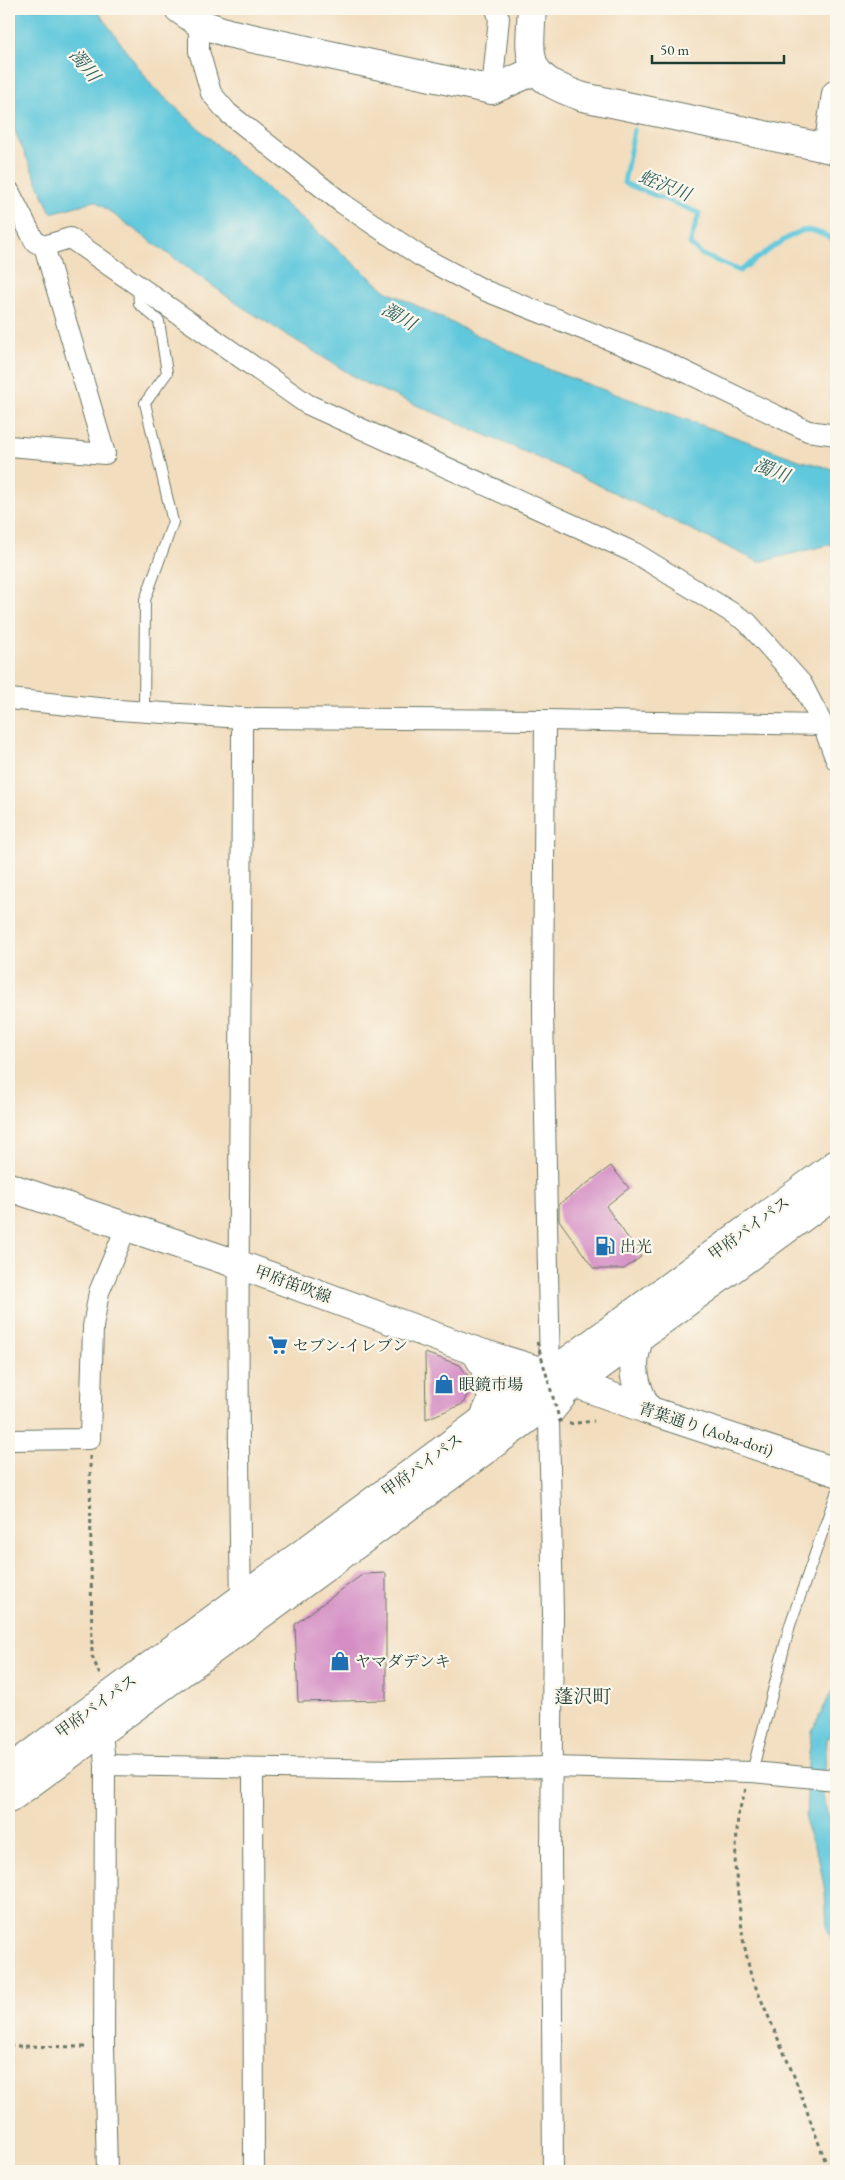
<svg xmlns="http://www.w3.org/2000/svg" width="845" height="2180" viewBox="0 0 845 2180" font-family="'EB Garamond','Noto Serif JP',serif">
	<rect width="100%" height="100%" fill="#fbf7ec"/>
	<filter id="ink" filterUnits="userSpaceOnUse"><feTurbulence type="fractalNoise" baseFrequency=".02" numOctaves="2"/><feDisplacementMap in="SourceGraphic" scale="10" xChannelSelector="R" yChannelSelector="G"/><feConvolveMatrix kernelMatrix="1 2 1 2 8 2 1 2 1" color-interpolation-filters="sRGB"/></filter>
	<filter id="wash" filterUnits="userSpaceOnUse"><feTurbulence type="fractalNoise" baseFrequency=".0096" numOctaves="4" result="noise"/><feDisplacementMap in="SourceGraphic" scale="20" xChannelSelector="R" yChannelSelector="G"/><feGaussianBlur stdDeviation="1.12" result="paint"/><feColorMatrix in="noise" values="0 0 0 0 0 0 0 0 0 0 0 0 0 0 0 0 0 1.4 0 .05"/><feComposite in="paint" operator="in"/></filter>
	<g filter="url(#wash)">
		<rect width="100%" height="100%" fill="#f2ddbe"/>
		<g fill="#60c8dc" stroke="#408288">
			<polygon points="9,9 96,9 152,86 237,163 386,291 554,372 799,460 836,470 836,543 759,562 569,471 363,382 239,305 95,201 51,213 9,118"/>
			<polygon points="836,1683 836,1721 827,1740 823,1796 836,1848 836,1947 827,1929 825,1892 819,1860 806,1826 808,1760 812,1731"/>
		</g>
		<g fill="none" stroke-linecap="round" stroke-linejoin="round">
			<path stroke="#60c8dc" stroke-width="5" d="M634,130L624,183L699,213L690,244L701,254L740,271C753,262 793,230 807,230C817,231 829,236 836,242"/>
		</g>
		<g id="blocks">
			<g fill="#d48ec5">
				<polygon points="611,1166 629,1188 606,1206 641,1257 624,1269 594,1269 559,1220 559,1204"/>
				<polygon points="425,1353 460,1365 468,1376 471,1385 463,1404 426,1419"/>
				<polygon points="386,1573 386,1700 298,1702 295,1624 363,1574"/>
			</g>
		</g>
	</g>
	<g filter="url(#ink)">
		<use href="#blocks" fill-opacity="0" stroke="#697564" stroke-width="1"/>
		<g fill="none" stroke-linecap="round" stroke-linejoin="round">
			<defs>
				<g id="lane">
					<polyline points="138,285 139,304 159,321 167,373 145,403 173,522 145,600 144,712"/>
					<polyline points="752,1772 790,1625 836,1494"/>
				</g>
				<g id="street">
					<polyline points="199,23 199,51 211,93 228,113 342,203 420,256 486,291 663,361 808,431 836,435"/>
					<polyline points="492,90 499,18 496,9"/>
					<polyline points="9,191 35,242 44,246 70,238 307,404 635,553 747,622 802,684 823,725 836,760"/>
					<polyline points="9,446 105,454 44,246"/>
					<polyline points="9,699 118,710 242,718 545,720 823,725"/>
					<polyline points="545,720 543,1012 550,1374"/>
					<polyline points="9,1440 90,1439 93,1327 99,1292 126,1228"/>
					<path d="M241,1599C235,1305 242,1012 242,718"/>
					<polyline points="102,1731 105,1765 104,2047 107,2171"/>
					<polyline points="105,1765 400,1770 551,1767 752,1772 836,1780"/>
					<polyline points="253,1768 254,2171"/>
					<polyline points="553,2171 551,1852 553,1613 549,1419 565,1399"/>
				</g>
				<g id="secondary">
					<polyline points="179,9 199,23 228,33 492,90 536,70"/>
					<path d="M532,9C528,65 526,77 583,97L836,150"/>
					<polyline points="828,148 836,94"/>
				</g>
				<polyline id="primary" points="9,1187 237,1264 475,1351 550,1374 648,1410 836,1472"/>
				<g id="highway">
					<path d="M640,1337C629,1364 634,1386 648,1410"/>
					<polyline points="475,1351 485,1368 492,1400 483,1420"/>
					<polyline points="9,1770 483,1420 550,1374 836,1164"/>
					<polyline points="9,1799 836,1193"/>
				</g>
			</defs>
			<use href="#lane" stroke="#697564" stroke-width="12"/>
			<use href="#street" stroke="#697564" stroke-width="22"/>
			<use href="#secondary" stroke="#697564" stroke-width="30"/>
			<use href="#primary" stroke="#697564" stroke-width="30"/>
			<use href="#highway" stroke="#697564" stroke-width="30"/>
			<g stroke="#697564" stroke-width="3" stroke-dasharray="4 4" stroke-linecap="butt">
				<polyline points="569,1424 594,1421"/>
				<polyline points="90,1456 92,1656 100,1675"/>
				<polyline points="746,1789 738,1814 735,1866 743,1939 751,1976 794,2076 829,2171"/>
				<polyline points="9,2046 86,2047"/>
			</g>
			<use href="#lane" stroke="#fff" stroke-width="10"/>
			<use href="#street" stroke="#fff" stroke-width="20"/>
			<use href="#secondary" stroke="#fff" stroke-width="28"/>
			<use href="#primary" stroke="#fff" stroke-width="28"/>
			<use href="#highway" stroke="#fff" stroke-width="28"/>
			<polyline stroke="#697564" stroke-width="3" stroke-dasharray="4 4" stroke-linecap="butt" points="537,1342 561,1425"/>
		</g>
	</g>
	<defs>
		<symbol id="fuel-bare" viewBox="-9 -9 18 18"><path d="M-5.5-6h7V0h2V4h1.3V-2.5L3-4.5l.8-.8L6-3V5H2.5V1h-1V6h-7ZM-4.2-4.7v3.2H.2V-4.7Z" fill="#1f6fb2" stroke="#fbf7ec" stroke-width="2.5" paint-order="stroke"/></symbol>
		<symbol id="supermarket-bare" viewBox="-9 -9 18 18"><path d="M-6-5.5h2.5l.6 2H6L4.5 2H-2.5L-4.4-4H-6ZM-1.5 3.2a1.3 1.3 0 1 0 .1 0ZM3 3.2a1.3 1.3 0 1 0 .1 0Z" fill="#1f6fb2" stroke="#fbf7ec" stroke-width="2.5" paint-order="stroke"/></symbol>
		<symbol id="shop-bare" viewBox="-9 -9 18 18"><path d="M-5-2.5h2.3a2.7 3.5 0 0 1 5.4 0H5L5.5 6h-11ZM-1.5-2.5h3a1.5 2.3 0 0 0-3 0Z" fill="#1f6fb2" stroke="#fbf7ec" stroke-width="2.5" paint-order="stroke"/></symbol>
	</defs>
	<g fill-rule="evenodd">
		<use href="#fuel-bare" x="591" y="1232" width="28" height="28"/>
		<use href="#supermarket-bare" x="264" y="1331" width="28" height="28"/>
		<use href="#shop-bare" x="430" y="1370" width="28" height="28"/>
		<use href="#shop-bare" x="326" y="1647" width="28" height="28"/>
	</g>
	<g text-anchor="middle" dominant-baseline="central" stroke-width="4.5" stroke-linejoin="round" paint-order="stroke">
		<g font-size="16" fill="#1f3d34" stroke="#fbf7ec">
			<text transform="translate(749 1228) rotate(-36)">甲府バイパス</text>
			<text transform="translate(293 1284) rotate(20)">甲府笛吹線</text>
			<text transform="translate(706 1429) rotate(18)">青葉通り (Aoba-dori)</text>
			<text transform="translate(422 1465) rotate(-36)">甲府バイパス</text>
			<text transform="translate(96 1706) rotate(-36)">甲府バイパス</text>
		</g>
		<g font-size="16" fill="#1f3d34" stroke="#fbf7ec" text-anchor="start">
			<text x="620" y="1246">出光</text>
			<text x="293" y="1345">セブン-イレブン</text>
			<text x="459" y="1384">眼鏡市場</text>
			<text x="355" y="1661">ヤマダデンキ</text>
		</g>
		<g font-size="18" font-style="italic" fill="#2f605e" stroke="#fbf7ec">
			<text transform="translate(85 65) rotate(51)">濁川</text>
			<text transform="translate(665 185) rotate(22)">蛭沢川</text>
			<text transform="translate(399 316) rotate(30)">濁川</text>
			<text transform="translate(772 470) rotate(21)">濁川</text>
		</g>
		<g font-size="19" fill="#1f3d34" stroke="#fbf7ec">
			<text x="583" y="1696">蓬沢町</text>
		</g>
	</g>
	<rect width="845" height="2180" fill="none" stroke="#fbf7ec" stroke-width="30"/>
	<path d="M652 55v8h132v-8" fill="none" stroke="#1f3d34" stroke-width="2.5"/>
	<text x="660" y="55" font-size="15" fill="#1f3d34" stroke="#fbf7ec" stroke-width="4" paint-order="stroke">50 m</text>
</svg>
